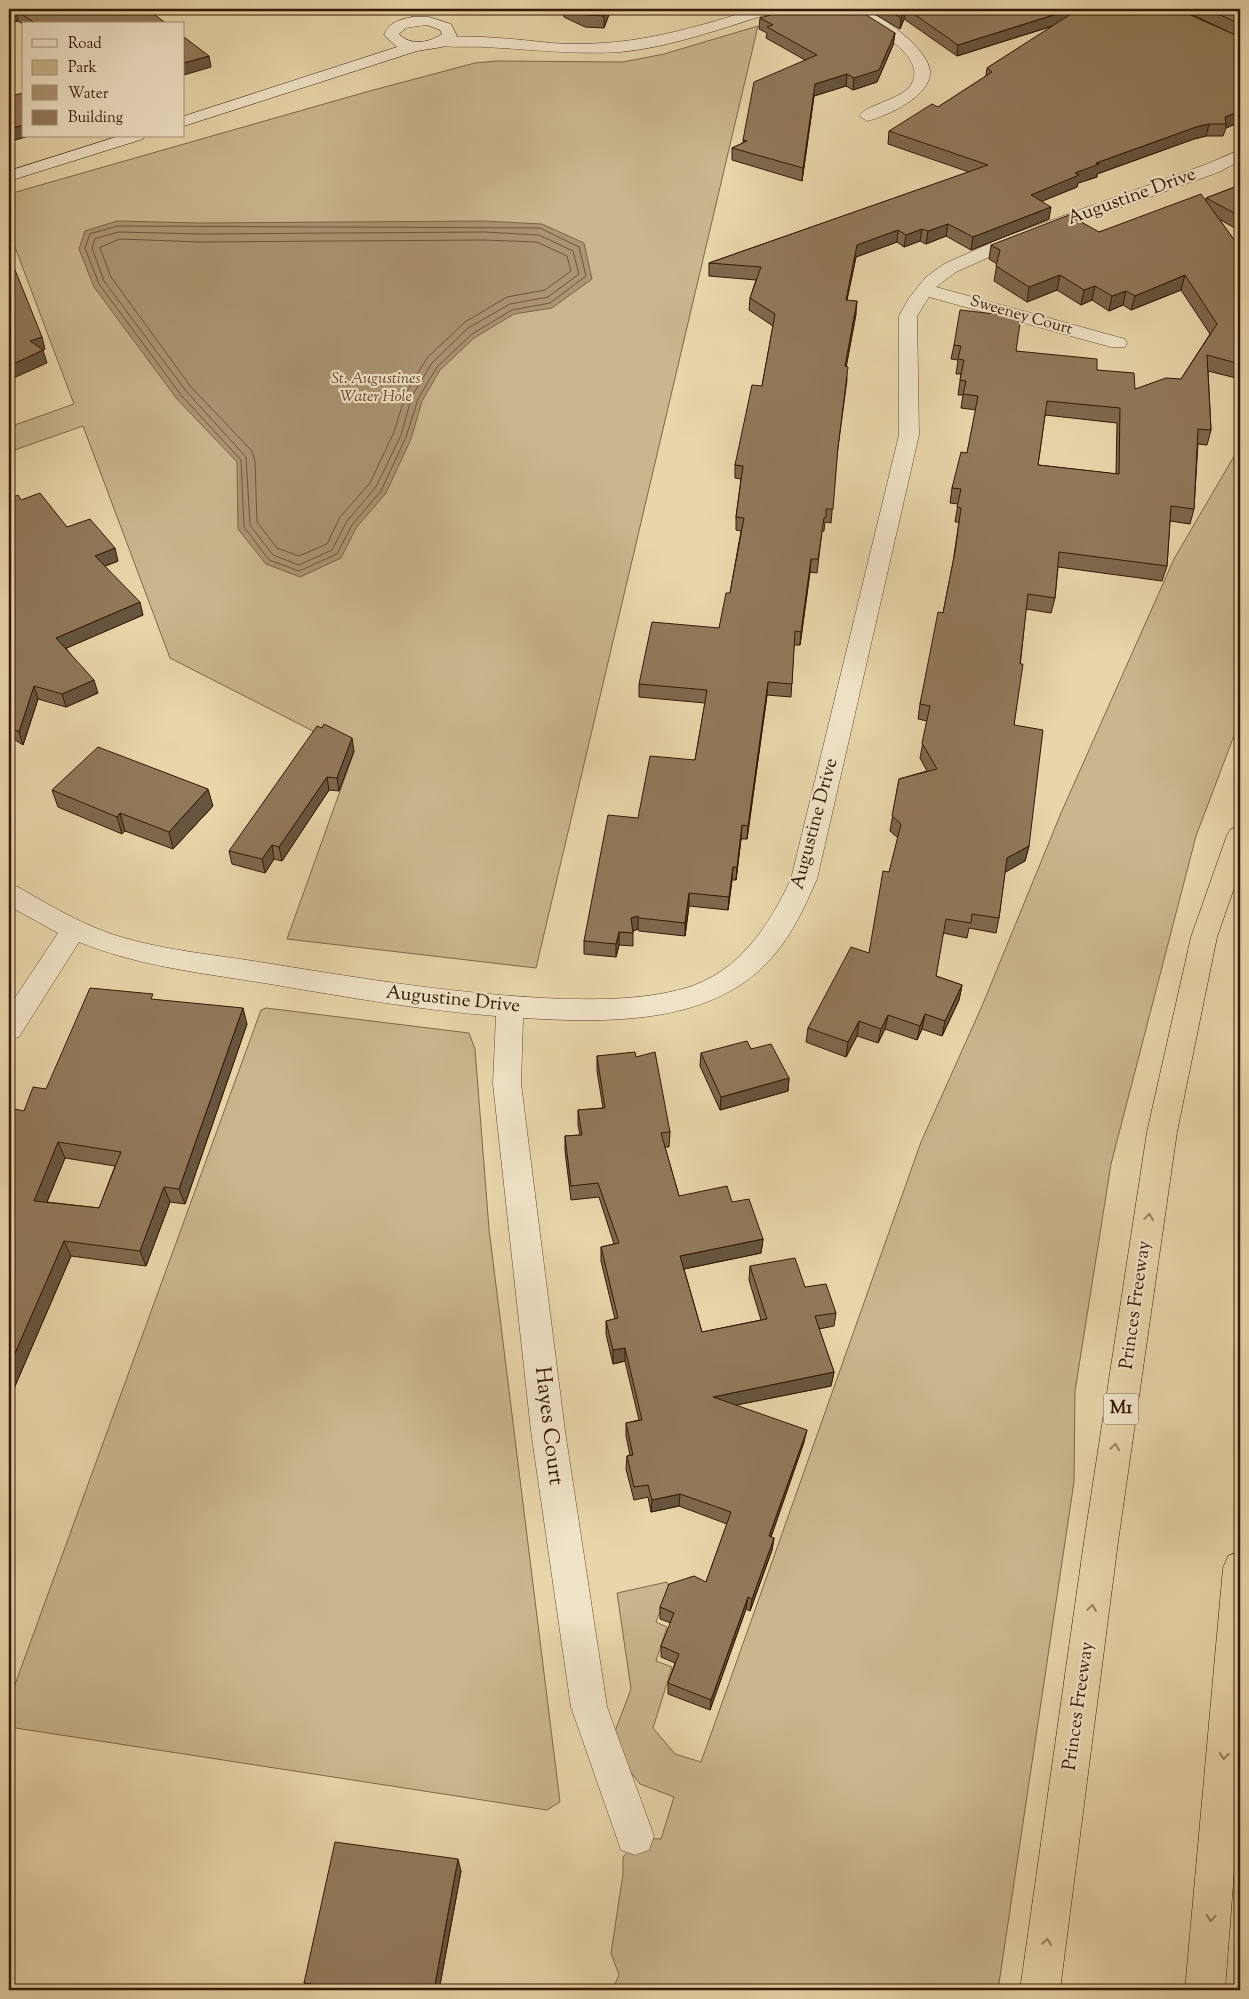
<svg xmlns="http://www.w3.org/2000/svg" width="1249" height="1999" viewBox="0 0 1249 1999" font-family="'Sorts Mill Goudy',serif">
	<rect width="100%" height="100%" fill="#e8d5aa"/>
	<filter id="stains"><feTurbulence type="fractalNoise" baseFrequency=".004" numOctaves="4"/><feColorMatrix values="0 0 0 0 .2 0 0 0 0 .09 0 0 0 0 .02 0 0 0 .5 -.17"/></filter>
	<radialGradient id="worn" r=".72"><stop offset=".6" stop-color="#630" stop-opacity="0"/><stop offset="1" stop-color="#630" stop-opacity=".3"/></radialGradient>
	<g fill="#c9b58e" stroke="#7e6648">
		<polygon points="758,26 536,968 287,939 354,752 170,658 83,426 9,452 9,427 74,404 9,231 9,194 366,92 475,63 497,61 623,62 664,54"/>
		<path d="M1240,446V720L1196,836L1111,1164L1075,1391L1074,1482L998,1990H612L619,1975L611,1953L623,1874V1857C634,1845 644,1837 661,1839L674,1797L640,1784L620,1758L611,1742L631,1689L617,1593L667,1582L669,1588L656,1622L667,1627L656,1661L672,1667L653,1728L675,1754L701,1762L921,1142L982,1006L1061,813L1174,559Z"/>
		<polygon points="266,1008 469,1033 475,1049 489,1229 560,1802 547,1810 9,1727 9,1701 261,1010"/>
	</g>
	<polygon fill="#ab9471" stroke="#7b6245" points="117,221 200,223 484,221 542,224 584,243 592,279 552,308 514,314 474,338 440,370 422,401 411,439 386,493 356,528 341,558 300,577 266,564 238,529 237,462 177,399 94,287 79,249 85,231"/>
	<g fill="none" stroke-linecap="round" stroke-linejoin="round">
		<g stroke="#70553a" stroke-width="1">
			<polygon points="118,226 540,228 579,247 586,276 550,303 512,310 472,334 437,367 418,399 406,437 381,491 352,525 337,554 299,571 269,560 244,527 241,460 181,395 99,284 85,248 90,234"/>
			<polygon points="119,232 200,234 484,232 539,235 573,251 579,274 548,297 510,304 468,328 432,363 412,396 401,435 376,487 347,521 332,550 299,565 273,555 250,525 246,457 186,391 104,281 92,248 95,239"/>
			<polygon points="120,239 200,242 484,240 537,242 567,256 571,271 545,290 507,297 465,322 427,358 406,393 394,432 370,483 340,517 327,544 299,556 277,548 257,522 255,461 252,451 191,387 111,277 100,248"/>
		</g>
		<defs>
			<g id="street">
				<path d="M755,9H777L775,12C725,27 673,47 620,52C574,55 529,49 483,47C473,46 437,49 431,42C440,30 533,41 551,43C628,48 683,31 755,9Z"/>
				<path d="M844,9C850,9 858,8 863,9C883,16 928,49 930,71C932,96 887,116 867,121L859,116C868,103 905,100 913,81C923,58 882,33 866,23C859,19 848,15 844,9Z"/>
				<path d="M1240,150V161L1219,172L1014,246L956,272L936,287L1125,339L1127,343L1125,347H1111L929,297L917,316L919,435L817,879C805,906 793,933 774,955C715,1026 607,1023 523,1018L521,1084L565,1431L607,1707L654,1836L649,1850L635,1855L621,1850L571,1707L531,1431L493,1084L496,1016C418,1010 341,996 264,983C201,973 138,966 79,942L19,1037L9,1040V1007L58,933L9,906V885L18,887C51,906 84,926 121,937C168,951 218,955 266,963C358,978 450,993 543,998C590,1000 640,1001 686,988C739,972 769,926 791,879L899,435V316L909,298L926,277L944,264L1002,238L1207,164Z"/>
			</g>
			<g id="secondary">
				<path d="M412,17H429L451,24L457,36L442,47L417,51L184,126V116L397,47L384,35C389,22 399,20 412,17ZM427,25L440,30L442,34C429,43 410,46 399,34L406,28Z"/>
				<polygon points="119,136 145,136 143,139 9,181 9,171"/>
			</g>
			<g id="highway">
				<polygon points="1240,826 1240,871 1217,937 1177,1132 1118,1542 1060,1990 1020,1990 1084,1542 1147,1132 1191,937 1227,835 1231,829"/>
				<polygon points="1240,1551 1240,1793 1225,1990 1185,1990 1223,1568 1228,1556"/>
			</g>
		</defs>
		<use href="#street" stroke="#61462d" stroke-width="1"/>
		<use href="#secondary" stroke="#341603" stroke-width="1"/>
		<use href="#highway" stroke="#341603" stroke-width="1"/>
		<use href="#street" fill="#f0e4c8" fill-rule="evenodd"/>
		<use href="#secondary" fill="#f0e4c8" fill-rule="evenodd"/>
		<use href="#highway" fill="#e8d5aa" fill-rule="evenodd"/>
	</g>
	<g fill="#7e684d" stroke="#341603" fill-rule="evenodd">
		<polygon points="9,9 167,24 24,24 24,25 18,21 9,23"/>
		<polygon points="225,9 246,9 236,13"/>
		<polygon points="563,9 611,9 604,28 585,27 564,17"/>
		<polygon points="866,9 1177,9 1227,31 1180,9 1240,9 1240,122 1226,128 1223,136 1206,136 1194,139 1097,174 1097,177 1078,183 1077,187 1042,201 1049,219 971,250 946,236 926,244 920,241 904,247 897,242 856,257 847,300 856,314 846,366 847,380 837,455 831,523 825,522 824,531 822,531 817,573 810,572 800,645 794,645 791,697 767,695 747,839 741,839 736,880 732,880 728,910 689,906 685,936 639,931 638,929 633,931 633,946 619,945 616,957 584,954 584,941 638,818 695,760 705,703 639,697 639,684 719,628 730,593 741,531 736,530 736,517 741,479 735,478 735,465 762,386 773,326 749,310 750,298 756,280 709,276 709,263 969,172 888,144 889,131 938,107 986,76 987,68 1053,26 957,56 904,19 900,29"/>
		<polygon points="760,18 895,33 893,45 877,82 853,90 846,86 814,96 802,181 732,160 732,148 743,143 743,140 805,60 766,38 767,33 759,29"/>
		<path d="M1240,185V231L1219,219L1240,248V379L1208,371L1211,430L1207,445L1198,444L1194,509L1190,524L1170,521L1167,566L1162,581L1058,567L1055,598L1051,613L1026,609L1014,725L1029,846L1025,861L1005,872L999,918L996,933L969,928L967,938L943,933L936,976L962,985L959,1000L942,1036L922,1029L917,1040L885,1029L878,1043L857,1036L846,1057L806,1042L808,1028L869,953L898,838L890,831L899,779L927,771L920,758L927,721L918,719L920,704L943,613L953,562L959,522H955L958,504L950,503L952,488L967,453L976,410L961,408L963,395H958L961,374H956L958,360L951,359L954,345L1016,351L1097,370L1135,389L1181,379L1210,334L1181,290L1131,310L1123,305L1109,311L1092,300L1081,305L1057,290L1027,302L994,281L997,264L989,259L991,245L1099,232L1206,201V198ZM1045,415L1117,423L1116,474L1038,465Z"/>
		<polygon points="9,499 21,500 67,527 118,561 105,566 143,615 66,648 98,693 66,707 38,699 23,745 9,736"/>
		<polygon points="354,751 339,791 329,790 282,861 274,859 265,873 232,864 229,851"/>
		<polygon points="52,790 213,806 173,849 125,831 122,834 58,807"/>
		<path d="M154,1000L247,1024L185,1204L170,1202L146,1266L71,1256L9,1400L24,1111L46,1089ZM65,1158L115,1166L99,1208L47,1202Z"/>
		<polygon points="751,1049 789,1078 788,1091 720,1110 700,1066 701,1053"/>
		<polygon points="597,1056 636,1057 670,1132 669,1147 665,1147 679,1196 732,1202 763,1239 761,1253 684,1269 702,1332 761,1320 749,1280 750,1266 805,1287 836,1313 834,1326 819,1329 834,1372 831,1386 736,1405 804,1442 771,1537 774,1538 772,1550 750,1611 746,1609 710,1710 668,1694 668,1683 675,1663 661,1657 661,1646 671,1623 660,1619 660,1607 706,1582 727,1524 679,1506 651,1512 648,1497 634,1500 626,1469 627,1456 630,1455 626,1436 626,1423 639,1420 625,1361 613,1364 606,1334 606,1321 615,1319 601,1261 601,1247 614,1244 599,1197 571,1200 565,1151 565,1136 580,1135 578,1125 578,1110 603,1108 597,1071"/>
		<polygon points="461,1871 439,1990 309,1990 304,1983"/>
	</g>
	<g fill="#66553f" stroke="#341603">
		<polygon points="235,9 246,9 236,13"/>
		<polygon points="606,9 611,9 604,28 604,16"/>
		<polygon points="906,9 904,19 900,29 901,18"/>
		<polygon points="1073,9 1071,20 957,56 958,45"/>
		<polygon points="16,10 18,21 9,23 9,12"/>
		<polygon points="895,33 893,45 877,82 853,90 854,78"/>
		<polygon points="209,56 211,67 184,75 184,63"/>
		<polygon points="847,74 846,86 814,96 802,181 803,168 815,84"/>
		<polygon points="1240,111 1240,122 1226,128 1226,124 1225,117"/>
		<polygon points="1209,124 1206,136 1194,139 1097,174 1097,177 1078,183 1077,187 1028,207 1031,195 1096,163 1196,127"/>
		<polygon points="24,125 24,136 29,136 9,142 9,129"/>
		<polygon points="1051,207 1049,219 971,250 973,237"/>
		<polygon points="948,224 946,236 926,244 928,231"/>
		<polygon points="922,229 920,241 904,247 906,235"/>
		<polygon points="898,230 897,242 856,257 844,313 846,300 857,245"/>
		<polygon points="1060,275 1057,290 1027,302 1029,287"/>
		<polygon points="1185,275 1181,290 1131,310 1135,296"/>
		<polygon points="1095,286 1092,300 1081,305 1084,290"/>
		<polygon points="1126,291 1123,305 1109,311 1112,296"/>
		<polygon points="857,301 856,314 844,379 845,366"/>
		<polygon points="42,337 45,349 34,354 30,341"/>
		<polygon points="43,350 47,363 9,380 9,366"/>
		<polygon points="115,548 118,561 98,569 95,556"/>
		<polygon points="811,559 810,572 800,645 801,632"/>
		<polygon points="140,602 143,615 60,651 56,638"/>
		<polygon points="94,680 98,693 66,707 62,694"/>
		<polygon points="768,682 767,695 747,839 748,826"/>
		<polygon points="34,686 38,699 23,745 19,732"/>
		<polygon points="352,738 354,751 339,791 337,778"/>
		<polygon points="327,777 329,790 282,861 279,847"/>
		<polygon points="208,789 213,806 173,849 169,832"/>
		<polygon points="120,813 125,831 122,834 117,817"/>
		<polygon points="742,825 741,839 736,880 737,867"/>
		<polygon points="272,845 274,859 265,873 262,859"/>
		<polygon points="1029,846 1025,861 1004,873 1007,858"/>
		<polygon points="733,867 732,880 728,910 729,897"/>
		<polygon points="689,893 689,906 685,936 685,923"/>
		<polygon points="638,916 638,929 631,932 631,918"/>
		<polygon points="619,932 619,945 616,957 616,944"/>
		<polygon points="962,985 959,1000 942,1036 945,1021"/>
		<polygon points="243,1008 247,1024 185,1204 179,1189"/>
		<polygon points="925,1014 922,1029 917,1040 920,1026"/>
		<polygon points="888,1015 885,1029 878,1043 881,1029"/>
		<polygon points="859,1021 857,1036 846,1057 848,1042"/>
		<polygon points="789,1078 788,1091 720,1110 721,1097"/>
		<polygon points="58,1142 65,1158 41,1216 34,1201"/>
		<polygon points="164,1187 170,1202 146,1266 140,1251"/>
		<polygon points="763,1239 761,1253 679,1270 680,1256"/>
		<polygon points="64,1241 71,1256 9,1400 9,1367"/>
		<polygon points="625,1348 625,1361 613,1364 613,1350"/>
		<polygon points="834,1372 831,1386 712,1410 713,1397"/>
		<polygon points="807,1430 804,1442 767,1548 769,1536"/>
		<polygon points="680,1494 679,1506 651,1512 652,1500"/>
		<polygon points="774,1538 772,1550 750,1611 752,1599"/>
		<polygon points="748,1597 746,1609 710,1710 711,1700"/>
		<polygon points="458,1859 461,1871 439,1990 434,1990"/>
	</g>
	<g fill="#92795a" stroke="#341603" fill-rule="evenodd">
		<polygon points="9,9 147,9 167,24 36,24 16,10 9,12"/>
		<polygon points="571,9 606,9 604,16 585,15"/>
		<polygon points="790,9 857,9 895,33 879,70 854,78 847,74 815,84 803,168 732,148 747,141 743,140 754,82 817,55 767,27 773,25 760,18"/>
		<polygon points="886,9 905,9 901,18"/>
		<polygon points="907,9 1072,9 958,45"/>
		<polygon points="1073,9 1177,9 1240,37 1240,111 1225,117 1226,124 1209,124 1196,127 1096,163 1099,164 1075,173 1079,175 1031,195 1051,207 973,237 948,224 928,231 922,229 906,235 898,230 857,245 846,300 857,301 845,366 848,367 838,447 833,509 826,509 826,518 824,518 818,559 811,559 801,632 795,631 792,684 768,682 748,826 742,825 737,867 733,867 729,897 689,893 685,923 639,918 638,916 631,918 633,933 619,932 616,944 584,941 608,815 638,818 650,756 695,760 707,690 639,684 652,622 719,628 726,593 730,593 744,518 736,517 743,466 735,465 752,385 762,386 775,314 750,298 761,267 709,263 988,165 889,131 932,104 938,107 992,72 987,68 1074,12"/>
		<polygon points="1207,9 1240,9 1240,24"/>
		<polygon points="184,37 209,56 184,63"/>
		<polygon points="24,93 24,125 9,129 9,96"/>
		<polygon points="1240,185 1240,216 1206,198"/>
		<path d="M1201,194L1240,248V364L1207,355L1211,430L1198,429L1194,509L1171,506L1167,566L1059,552L1055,598L1028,594L1020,664H1023L1014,725L1043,730L1029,846L1007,858L999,918L972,914L971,923L946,919L936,976L962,985L945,1021L925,1014L920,1026L888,1015L881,1029L859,1021L848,1042L808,1028L851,947L869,953L883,871L889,872L901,824L892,816L899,779L937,769L922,743L930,706L920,704L938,612L943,613L955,552L961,508L957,507L961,489L952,488L961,452L967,453L978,396L963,394L966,381L960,380L964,360L958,359L961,346L954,345L960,310L1021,317L1016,351L1097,359V370L1134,373L1135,389L1166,378L1181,379L1217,324L1185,275L1135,296L1126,291L1112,296L1095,286L1084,290L1060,275L1029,287L996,266L1000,250L991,245L1069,215L1099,232ZM1047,401L1120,408L1119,474L1038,465Z"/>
		<polygon points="9,255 42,337 30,341 43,350 9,366"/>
		<polygon points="40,493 67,527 90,519 115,548 95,556 140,602 56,638 94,680 62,694 34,686 19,732 9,726 9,499 18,495 21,500"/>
		<polygon points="324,724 352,738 337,778 327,777 279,847 272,845 262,859 229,851 317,726 322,728"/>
		<polygon points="98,747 208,789 169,832 120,813 117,817 52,790"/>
		<path d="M90,988L153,994L151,999L243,1008L179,1189L164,1187L140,1251L64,1241L9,1367V1111L10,1108L24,1111L33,1087L46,1089ZM58,1142L121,1152L99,1208L34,1201Z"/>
		<polygon points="747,1041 751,1049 771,1044 789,1078 721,1097 701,1053"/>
		<polygon points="635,1052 636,1057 655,1052 670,1132 661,1133 679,1196 727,1186 732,1202 749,1199 763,1239 680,1256 702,1332 767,1319 750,1266 795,1258 805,1287 826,1284 836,1313 815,1316 834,1372 713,1397 807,1430 769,1536 774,1538 752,1599 748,1597 711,1700 668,1683 679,1654 661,1646 674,1613 660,1607 669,1584 694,1576 706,1582 731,1512 680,1494 652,1500 648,1485 634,1487 627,1456 633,1455 626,1423 642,1420 625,1348 613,1350 606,1321 618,1318 601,1247 619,1243 598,1183 571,1186 565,1136 582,1135 578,1110 605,1108 597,1056"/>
		<polygon points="335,1842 458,1859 434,1990 352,1990 304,1983"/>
	</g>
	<defs><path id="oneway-chevron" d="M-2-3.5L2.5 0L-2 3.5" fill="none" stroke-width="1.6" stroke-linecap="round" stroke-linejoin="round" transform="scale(1.25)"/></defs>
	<g stroke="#977f5f">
		<use href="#oneway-chevron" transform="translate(1149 1217) rotate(-82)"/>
		<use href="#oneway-chevron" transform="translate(1115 1447) rotate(-82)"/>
		<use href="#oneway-chevron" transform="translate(1092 1608) rotate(-82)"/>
		<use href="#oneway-chevron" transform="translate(1224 1756) rotate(95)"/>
		<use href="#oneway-chevron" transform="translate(1211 1918) rotate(95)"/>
		<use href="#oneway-chevron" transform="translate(1047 1942) rotate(-82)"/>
	</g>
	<g text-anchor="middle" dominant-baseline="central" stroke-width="4.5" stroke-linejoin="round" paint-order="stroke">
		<g font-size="16" fill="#341603" stroke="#f0e4c8">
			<text transform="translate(1021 316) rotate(16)">Sweeney Court</text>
		</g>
		<g font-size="16" font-style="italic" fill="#61462d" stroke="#f0e4c8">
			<text x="376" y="379">St. Augustines<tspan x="376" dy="18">Water Hole</tspan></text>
		</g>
		<rect fill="#f0e4c8" stroke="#6c543e" stroke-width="1" x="1103.5" y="1393.5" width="35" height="31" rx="4"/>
		<g font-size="18" font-weight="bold" fill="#341603">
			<text x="1121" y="1409">M1</text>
		</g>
		<g font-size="19" fill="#341603" stroke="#f0e4c8">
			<text transform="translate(1132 197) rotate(-20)">Augustine Drive</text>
			<text transform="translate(815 824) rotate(-75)">Augustine Drive</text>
			<text transform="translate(453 1000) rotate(6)">Augustine Drive</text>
			<text transform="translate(1136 1305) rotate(-82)">Princes Freeway</text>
			<text transform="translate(1079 1706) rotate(-82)">Princes Freeway</text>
		</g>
		<g font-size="22" fill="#341603" stroke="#f0e4c8">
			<text transform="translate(548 1426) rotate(83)">Hayes Court</text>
		</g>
	</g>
	<rect width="1249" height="1999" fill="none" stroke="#e8d5aa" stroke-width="30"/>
	<rect x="10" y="10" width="1229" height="1979" fill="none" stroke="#341603" stroke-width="2.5"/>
	<rect x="15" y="15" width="1219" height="1969" fill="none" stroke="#341603"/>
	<rect x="22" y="22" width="162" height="115" fill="#f0e4c8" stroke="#a59279"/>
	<rect x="32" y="39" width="25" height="8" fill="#f0e4c8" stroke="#a59279"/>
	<text x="68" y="48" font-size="15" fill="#341603">Road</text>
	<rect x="32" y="60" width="25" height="15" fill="#c9b58e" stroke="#a59279"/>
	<text x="68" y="72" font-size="15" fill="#341603">Park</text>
	<rect x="32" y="85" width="25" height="15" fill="#ab9471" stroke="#a59279"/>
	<text x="68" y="98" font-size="15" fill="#341603">Water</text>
	<rect x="32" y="110" width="25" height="15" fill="#92795a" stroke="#a59279"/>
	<text x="68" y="122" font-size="15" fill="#341603">Building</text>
	<rect width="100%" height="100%" filter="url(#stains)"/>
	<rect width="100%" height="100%" fill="url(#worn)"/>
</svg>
